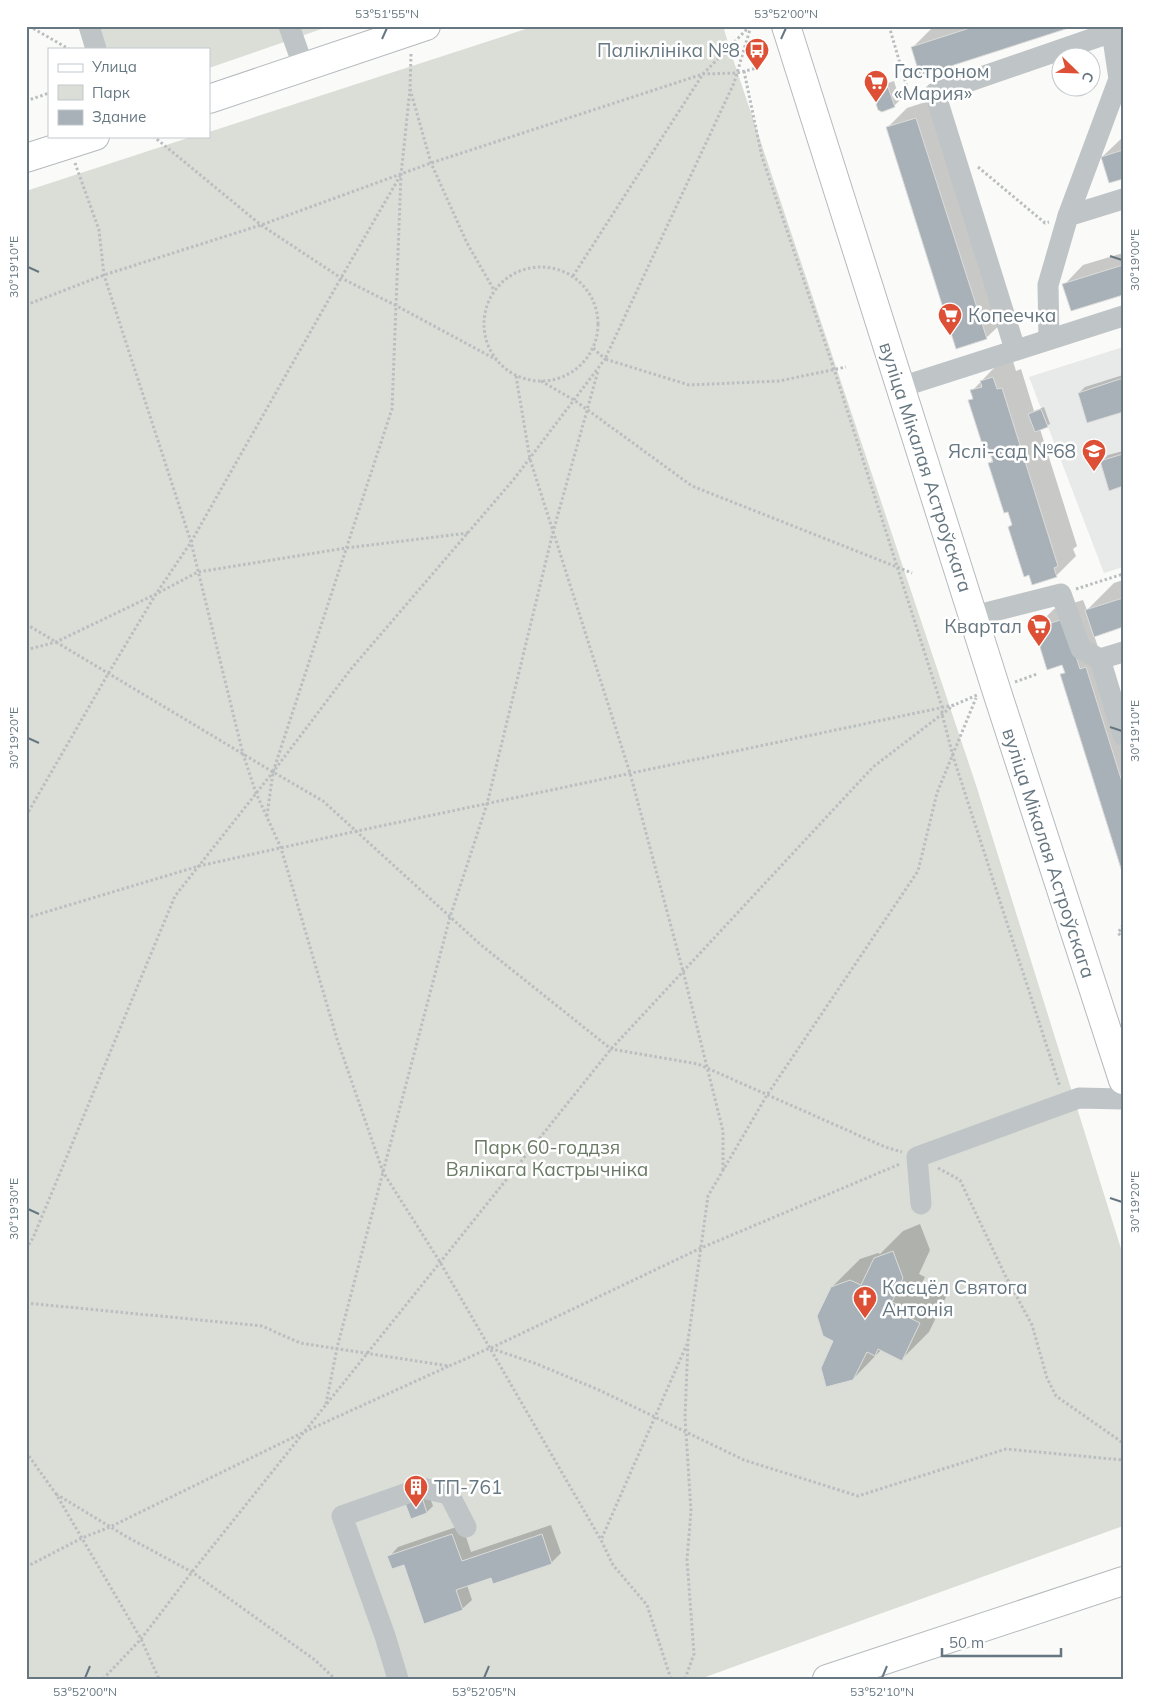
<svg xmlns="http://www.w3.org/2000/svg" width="1149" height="1705" viewBox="0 0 1149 1705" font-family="Mulish,sans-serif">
	<rect width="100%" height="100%" fill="#fafaf8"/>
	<polygon fill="#e8e9e9" points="1123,347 1123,567 1104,573 1029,377"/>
	<g fill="#daded7">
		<polygon points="95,26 330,26 209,68 209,49 102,49"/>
		<polygon points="535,26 723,26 732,56 977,788 1123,1255 1123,1526 700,1679 26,1679 26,191 194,136 209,136 209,132"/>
	</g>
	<g fill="#0003">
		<polygon points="934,26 1071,26 912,48"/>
		<polygon points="894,81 900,100 894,106 876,92 882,85"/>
		<polygon points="935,99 1006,319 986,338 888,127 907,108"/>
		<polygon points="1123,137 1123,177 1102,157"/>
		<polygon points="1123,253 1123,293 1064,285 1083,265"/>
		<polygon points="1012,358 1016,371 1021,369 1034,411 1044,407 1050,424 1040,429 1077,546 1073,549 1076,556 1056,576 1009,527 1013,523 989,463 993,460 970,401 974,396 972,391 991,371 1001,362"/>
		<polygon points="1123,375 1123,411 1079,393 1085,387"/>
		<polygon points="1123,451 1123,485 1101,462 1108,455"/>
		<polygon points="1123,580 1123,626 1094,635 1099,650 1123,705 1123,871 1062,675 1065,671 1063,663 1035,628 1054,609 1083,600 1087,610 1114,583"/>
		<polygon points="920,1224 930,1250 919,1274 925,1277 922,1283 947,1295 929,1332 902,1359 881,1350 853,1379 835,1341 832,1287 860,1259 878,1253 880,1254 903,1231"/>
		<polygon points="428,1492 433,1506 427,1512 407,1503"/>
		<polygon points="462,1525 471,1552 551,1525 561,1553 551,1563 492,1576 467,1585 472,1600 462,1609 405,1563 389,1557 398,1547"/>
	</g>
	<g fill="#a8b1b7" stroke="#dcdcda">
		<polygon points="976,26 1075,26 920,76 911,47"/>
		<polygon points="888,87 895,107 882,112 878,110 873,95 874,91"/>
		<polygon points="916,118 987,339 956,349 886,127"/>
		<polygon points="1123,150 1123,179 1109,183 1101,157"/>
		<polygon points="1123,265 1123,295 1071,311 1062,284"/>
		<polygon points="993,377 997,389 1002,388 1058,566 1054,568 1057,577 1032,585 1029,575 1024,577 1008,527 1012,525 1008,512 1004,513 988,463 993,462 988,448 984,450 968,400 973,399 970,390 982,387 980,381"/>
		<polygon points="1123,378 1123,412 1087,423 1078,393"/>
		<polygon points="1041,409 1048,427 1035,432 1028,414"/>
		<polygon points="1123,454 1123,486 1109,491 1100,461"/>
		<polygon points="1123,598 1123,627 1094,637 1085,610"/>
		<polygon points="1064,619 1080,669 1086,667 1123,785 1123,875 1060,674 1065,673 1062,665 1047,670 1034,628"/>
		<polygon points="893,1251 903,1278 892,1302 899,1305 896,1311 920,1323 902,1361 878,1349 875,1356 867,1352 853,1380 826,1387 821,1368 833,1341 823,1336 817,1316 831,1287 850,1280 861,1285 874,1258"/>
		<polygon points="422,1497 427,1513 411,1519 405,1503"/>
		<polygon points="452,1534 462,1561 542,1534 552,1564 493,1584 491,1578 456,1590 463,1610 424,1624 404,1565 392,1569 387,1556"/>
	</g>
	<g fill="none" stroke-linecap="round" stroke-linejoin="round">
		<defs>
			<g id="major">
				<polyline points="786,26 996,689 1123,1080"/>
				<polyline points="209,99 426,26"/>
				<polyline points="26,158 95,136"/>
				<polyline points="827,1679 1123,1581"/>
			</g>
		</defs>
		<use href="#major" stroke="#b5babe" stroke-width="30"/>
		<g stroke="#babec0" stroke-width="3" stroke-dasharray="2.5 2.5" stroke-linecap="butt">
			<polyline points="29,26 69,49"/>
			<polyline points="751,26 734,83 605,359 689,385 779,381 846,367"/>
			<polyline points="889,26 909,94 917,94"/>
			<polyline points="411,54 410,89 431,163 467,243 494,290"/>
			<polyline points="744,71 762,157 834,369 942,707 942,714 953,756 1060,1087"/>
			<polyline points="26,101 49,93"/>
			<polyline points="153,136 261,225 341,278 395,305 497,360"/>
			<polyline points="75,163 99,230 104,275 191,542 243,754 256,793 281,848 337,1039 383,1172 440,1262 601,1540"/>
			<polyline points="978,167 1045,223 1049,222"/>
			<circle cx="541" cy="324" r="57"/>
			<polyline points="573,276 703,74 750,26"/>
			<polyline points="26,305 104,275 261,225 431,163 703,74 737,73 761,67"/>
			<polyline points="516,376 530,459 630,773 683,971 723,1131 723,1171"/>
			<polyline points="541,381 574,400 692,486 912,573"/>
			<polyline points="1076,589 1123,574"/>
			<polyline points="26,624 273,772 323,801 481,945 611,1049 698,1064 885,1147 902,1152"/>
			<polyline points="26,650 56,642 156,594 198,572 346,548 468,533"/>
			<polyline points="1015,682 1037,674"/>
			<polyline points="26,816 108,674 156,594 191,542 341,278 400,176"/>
			<polyline points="267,816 273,772 392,409 401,175 410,89"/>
			<polyline points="26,918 199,866 357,831 954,705 977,695"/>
			<polyline points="1123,925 1118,933 1123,938"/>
			<polyline points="938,1168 960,1180 1005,1275 1032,1325 1047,1378 1056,1396 1123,1443"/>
			<polyline points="26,1249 33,1238 175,896 273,772 351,669 514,479 605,359 593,348"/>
			<polyline points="26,1303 262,1326 300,1343 449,1366 490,1348 537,1364 599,1390 744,1460 858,1496 1006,1449 1123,1460"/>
			<polyline points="491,1348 701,1248 900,1164"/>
			<polyline points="326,1404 337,1348 383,1172 450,917 487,804 553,532 598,371"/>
			<polyline points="26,1452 56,1494 141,1639 159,1679"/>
			<polyline points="56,1494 127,1537 192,1572 315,1660 335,1679"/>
			<polyline points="26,1567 82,1538 110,1527 304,1432 449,1366"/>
			<polyline points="103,1679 141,1639 192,1572 611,1049 873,767 954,705"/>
			<polyline points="671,1679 647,1605 613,1565 601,1540 687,1344"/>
			<polyline points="685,1679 694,1654 687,1560 691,1511 685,1417 688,1341 708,1196 767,1095 918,871 937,793 976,698"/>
		</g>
		<g stroke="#bfc4c7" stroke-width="21">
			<polyline points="89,26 96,49"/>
			<polyline points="289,26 304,68"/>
			<polyline points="1068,216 1119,79 1123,78"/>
			<polyline points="1049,339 1048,285 1068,216 1123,199"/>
			<polyline points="1015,349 935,93 1112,32 1119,79"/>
			<polyline points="901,387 1123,316"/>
			<polyline points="974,616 1061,594 1081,649 1100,659"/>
			<polyline points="1123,652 1100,659 1123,735"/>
			<polyline points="921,1204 917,1157 1079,1098 1123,1099"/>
			<polyline points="398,1679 385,1636 342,1516 422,1488 449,1494 466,1527"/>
		</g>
		<use href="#major" stroke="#fff" stroke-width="28"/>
	</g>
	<path fill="none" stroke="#667781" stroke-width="2" d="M382,39L387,28M781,39L786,28M1110,256L1122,260M28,267L39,272M1110,727L1122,731M28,738L39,743M1110,1198L1122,1202M28,1209L39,1214M85,1678L90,1666M484,1678L489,1666M882,1678L887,1666"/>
	<defs>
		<symbol id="bus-pin" viewBox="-11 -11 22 30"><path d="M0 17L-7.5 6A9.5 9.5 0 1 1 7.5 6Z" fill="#dd5035" stroke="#fff"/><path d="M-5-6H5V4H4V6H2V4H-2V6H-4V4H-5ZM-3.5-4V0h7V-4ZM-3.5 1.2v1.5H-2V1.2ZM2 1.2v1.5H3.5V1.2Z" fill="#fff"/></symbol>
		<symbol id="supermarket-pin" viewBox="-11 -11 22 30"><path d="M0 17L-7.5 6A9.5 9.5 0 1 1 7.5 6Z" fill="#dd5035" stroke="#fff"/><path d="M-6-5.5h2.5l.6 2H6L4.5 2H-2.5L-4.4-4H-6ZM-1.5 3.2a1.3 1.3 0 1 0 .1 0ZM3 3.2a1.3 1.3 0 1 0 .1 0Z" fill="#fff"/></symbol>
		<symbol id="school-pin" viewBox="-11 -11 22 30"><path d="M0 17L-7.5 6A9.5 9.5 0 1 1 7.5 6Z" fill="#dd5035" stroke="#fff"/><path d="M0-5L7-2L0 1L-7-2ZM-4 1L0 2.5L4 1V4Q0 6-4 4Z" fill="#fff"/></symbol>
		<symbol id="church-pin" viewBox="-11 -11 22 30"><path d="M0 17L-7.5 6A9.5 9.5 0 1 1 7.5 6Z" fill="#dd5035" stroke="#fff"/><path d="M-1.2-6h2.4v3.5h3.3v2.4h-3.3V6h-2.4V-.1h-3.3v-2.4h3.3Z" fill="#fff"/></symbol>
		<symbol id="building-pin" viewBox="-11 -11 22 30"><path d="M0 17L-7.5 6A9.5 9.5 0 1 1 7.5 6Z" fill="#dd5035" stroke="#fff"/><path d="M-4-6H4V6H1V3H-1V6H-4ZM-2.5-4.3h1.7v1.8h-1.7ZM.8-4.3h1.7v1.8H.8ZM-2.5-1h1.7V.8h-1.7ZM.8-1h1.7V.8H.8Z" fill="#fff"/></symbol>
	</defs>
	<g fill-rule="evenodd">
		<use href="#bus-pin" x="743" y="36" width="28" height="38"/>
		<use href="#supermarket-pin" x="862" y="68" width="28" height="38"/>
		<use href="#supermarket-pin" x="936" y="301" width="28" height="38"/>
		<use href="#school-pin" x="1080" y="437" width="28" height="38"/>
		<use href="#supermarket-pin" x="1025" y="612" width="28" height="38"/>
		<use href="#church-pin" x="851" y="1284" width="28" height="38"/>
		<use href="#building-pin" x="402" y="1473" width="28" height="38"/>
	</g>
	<g text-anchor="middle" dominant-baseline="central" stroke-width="5" stroke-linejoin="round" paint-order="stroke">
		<g font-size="19" fill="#667781" stroke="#fff" text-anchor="start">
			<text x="740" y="50" text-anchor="end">Паліклініка №8</text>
			<text x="894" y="71">Гастроном<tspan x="894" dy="22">«Мария»</tspan></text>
			<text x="968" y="315">Копеечка</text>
			<text x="1076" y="451" text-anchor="end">Яслі-сад №68</text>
			<text x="1022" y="626" text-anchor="end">Квартал</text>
			<text x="882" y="1287">Касцёл Святога<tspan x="882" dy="22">Антонія</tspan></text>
			<text x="434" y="1487">ТП-761</text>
		</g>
		<g font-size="19" fill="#667781" stroke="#fff">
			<text transform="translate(926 467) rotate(72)">вуліца Мікалая Астроўскага</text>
			<text transform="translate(1049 853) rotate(72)">вуліца Мікалая Астроўскага</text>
		</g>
		<g font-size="19" fill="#6a7a65" stroke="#fff">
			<text x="547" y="1147">Парк 60-годдзя<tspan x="547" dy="22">Вялікага Кастрычніка</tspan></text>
		</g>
	</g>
	<rect width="1149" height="1705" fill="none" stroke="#ffffff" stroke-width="55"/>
	<rect x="48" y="48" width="162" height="90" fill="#ffffff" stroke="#c2c9cd"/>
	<rect x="58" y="64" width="25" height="8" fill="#ffffff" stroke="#c2c9cd"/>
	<text x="92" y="72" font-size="15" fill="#667781">Улица</text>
	<rect x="58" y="85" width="25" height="15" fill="#daded7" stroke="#c2c9cd"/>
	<text x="92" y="98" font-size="15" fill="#667781">Парк</text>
	<rect x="58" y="110" width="25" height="15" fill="#a8b1b7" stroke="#c2c9cd"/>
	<text x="92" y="122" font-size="15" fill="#667781">Здание</text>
	<g transform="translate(1076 72) rotate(113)"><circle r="24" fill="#ffffff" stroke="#c2c9cd"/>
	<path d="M0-4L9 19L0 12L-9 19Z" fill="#dd5035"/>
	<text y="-8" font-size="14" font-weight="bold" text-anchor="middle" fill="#667781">С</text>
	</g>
	<path d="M942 1648v8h119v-8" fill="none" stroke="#667781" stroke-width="2.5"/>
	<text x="949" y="1648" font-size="15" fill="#667781" stroke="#ffffff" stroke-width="4" paint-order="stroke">50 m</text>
	<rect x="28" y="28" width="1094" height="1650" fill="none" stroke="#667781" stroke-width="2"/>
	<g font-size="12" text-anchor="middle" fill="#667781">
		<text x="387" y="18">53°51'55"N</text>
		<text x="786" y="18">53°52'00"N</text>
		<text transform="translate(1135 260) rotate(-90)" y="4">30°19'00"E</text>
		<text transform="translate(14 267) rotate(-90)" y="4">30°19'10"E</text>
		<text transform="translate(1135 731) rotate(-90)" y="4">30°19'10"E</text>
		<text transform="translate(14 738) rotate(-90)" y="4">30°19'20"E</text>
		<text transform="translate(1135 1202) rotate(-90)" y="4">30°19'20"E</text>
		<text transform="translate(14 1209) rotate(-90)" y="4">30°19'30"E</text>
		<text x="85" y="1696">53°52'00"N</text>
		<text x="484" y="1696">53°52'05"N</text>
		<text x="882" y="1696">53°52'10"N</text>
	</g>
</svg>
